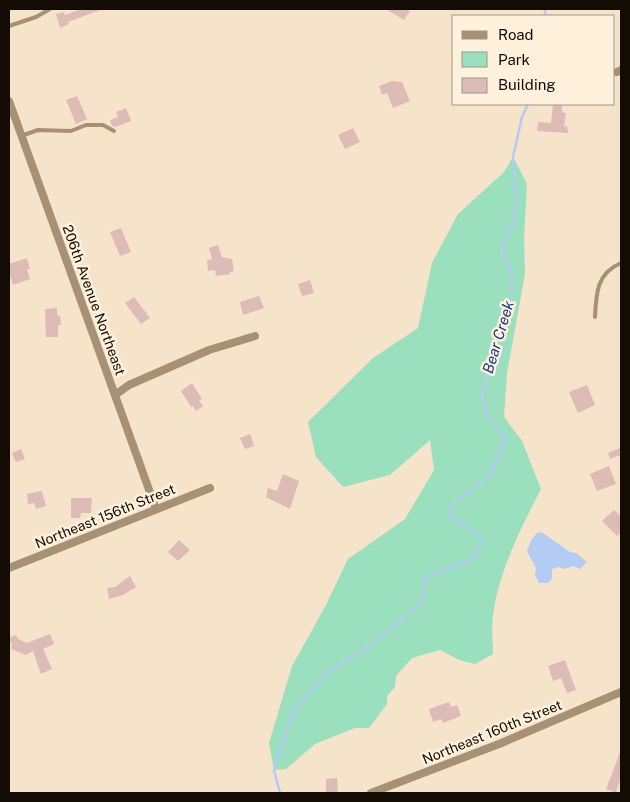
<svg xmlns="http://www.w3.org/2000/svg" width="630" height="802" viewBox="0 0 630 802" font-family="'Public Sans',sans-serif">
	<rect width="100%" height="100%" fill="#f5e3ca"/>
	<path fill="#9adfbe" d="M513,157L527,184L524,238L525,274L507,373L504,417L522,441L541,489C521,528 499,570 493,615C491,627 493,641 493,654L475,664L459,660L440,650L412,658L396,676L395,687L387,696V704L369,728H355L315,744L286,769L274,770L269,743L292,666L326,605L348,559L405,519L434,470L430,440L390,475L343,487L316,457L308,422L373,358L418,328L432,263L458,214L504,172Z"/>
	<polygon fill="#b4ccf4" points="538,532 543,533 570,552 576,553 587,562 580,569 573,566 565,569 559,567 552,569 552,579 548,583 539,583 535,575 536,568 527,551 531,540"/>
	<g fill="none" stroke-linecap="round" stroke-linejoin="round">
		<g stroke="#b4ccf4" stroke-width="2.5">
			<polyline points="545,9 545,16"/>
			<polyline points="280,793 274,770 293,711 326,674 377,640 422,602 425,578 475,558 482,541 478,534 450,517 450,506 491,474 505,438 488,416 482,398 492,348 511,300 512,271 502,255 502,246 512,228 517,200 513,157 522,117 528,104"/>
		</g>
	</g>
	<g fill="#ddbcb8">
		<polygon points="81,9 103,9 68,22 69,24 60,28 56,14 64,12 65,15"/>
		<polygon points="386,9 405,9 410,11 404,20"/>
		<polygon points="392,81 402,82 410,101 393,108 387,93 382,95 379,86"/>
		<polygon points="77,96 87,119 76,124 66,100"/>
		<polygon points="553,104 562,104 562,112 566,113 564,127 567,126 568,133 537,131 538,122 551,123"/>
		<polygon points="126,108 131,121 115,127 112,126 110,120 118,117 116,112"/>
		<polygon points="353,128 360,142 345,149 338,135"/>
		<polygon points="121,228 131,252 120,256 110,232"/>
		<polygon points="218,245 222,257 232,259 234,271 230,272 230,274 216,276 215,270 208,271 207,260 212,259 209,248"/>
		<polygon points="27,258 30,269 27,269 30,279 13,285 9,272 9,264"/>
		<polygon points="310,280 314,293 302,296 298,284"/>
		<polygon points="259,296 264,308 243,315 240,302"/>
		<polygon points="134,297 150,318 141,324 125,303"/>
		<polygon points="57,308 57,315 60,316 61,325 58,325 58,337 46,337 45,309"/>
		<polygon points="192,383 202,399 199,401 203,406 196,411 193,406 191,407 181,391"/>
		<polygon points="587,385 595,405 578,413 569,392"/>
		<polygon points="250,434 254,446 245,449 240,438"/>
		<polygon points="620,448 621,455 610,459 608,453"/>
		<polygon points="21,449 25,459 16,462 12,453"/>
		<polygon points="609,466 616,484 597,491 590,474"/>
		<polygon points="283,474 299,481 290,509 266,497 268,488 277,491"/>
		<polygon points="42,491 46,506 36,509 34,503 28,504 27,494"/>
		<polygon points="71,498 92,498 91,513 81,513 80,518 71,518"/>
		<polygon points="614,510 621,516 621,532 617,536 602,521"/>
		<polygon points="179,540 190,550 178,561 168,552"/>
		<polygon points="130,576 136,587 123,595 109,599 107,588 115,587"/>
		<polygon points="50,634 54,644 43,649 52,669 41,674 33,651 26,655 11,649 12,645 9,638 16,635 18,639 27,643"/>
		<polygon points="565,660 576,690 567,693 561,678 553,681 548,666"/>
		<polygon points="449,702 451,707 457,705 461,716 443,723 441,719 433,722 429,709"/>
		<polygon points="621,750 621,776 616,793 606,789"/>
		<polygon points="337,778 338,793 326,793 326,779"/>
	</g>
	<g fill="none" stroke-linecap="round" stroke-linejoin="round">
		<g stroke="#a69175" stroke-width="4">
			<polyline points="9,26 36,17 50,9"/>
			<polyline points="21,136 38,130 71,131 86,125 103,125 114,131"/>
			<path d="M595,317C596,293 597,273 621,263"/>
		</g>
		<g stroke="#a69175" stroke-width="8">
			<polyline points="617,72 621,70"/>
			<polyline points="9,101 156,509"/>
			<polyline points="115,395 129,385 209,350 255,336"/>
			<polyline points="9,568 210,488"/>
			<polyline points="371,793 499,744 621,692"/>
		</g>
	</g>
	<g text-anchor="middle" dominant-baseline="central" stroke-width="5" stroke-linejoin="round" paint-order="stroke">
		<g font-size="14" fill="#120c05" stroke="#fff1dc">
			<text transform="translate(94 300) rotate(70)">206th Avenue Northeast</text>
			<text transform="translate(105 516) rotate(-22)">Northeast 156th Street</text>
			<text transform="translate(492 732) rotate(-22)">Northeast 160th Street</text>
		</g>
		<g font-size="15" font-style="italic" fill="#143c87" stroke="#fff1dc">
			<text transform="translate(498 337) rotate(-73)">Bear Creek</text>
		</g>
	</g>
	<rect width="630" height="802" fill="none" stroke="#120c05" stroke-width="20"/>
	<rect x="452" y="15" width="162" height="90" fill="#fff1dc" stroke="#a09586"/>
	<rect x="462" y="31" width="25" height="8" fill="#a69175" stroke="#a09586"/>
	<text x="498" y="40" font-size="15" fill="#120c05">Road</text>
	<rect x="462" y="52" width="25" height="15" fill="#9adfbe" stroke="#a09586"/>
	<text x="498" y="65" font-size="15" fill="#120c05">Park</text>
	<rect x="462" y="78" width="25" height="15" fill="#ddbcb8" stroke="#a09586"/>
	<text x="498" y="90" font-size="15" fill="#120c05">Building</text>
</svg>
